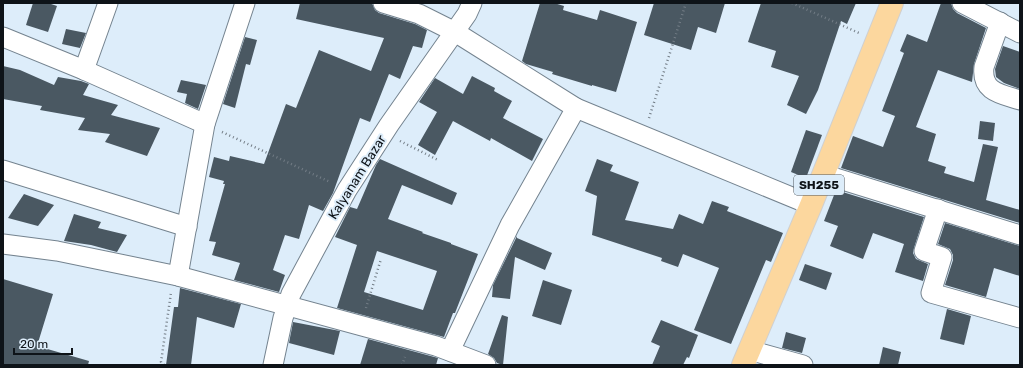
<svg xmlns="http://www.w3.org/2000/svg" width="1023" height="368" viewBox="0 0 1023 368" font-family="Rubik,sans-serif">
	<rect width="100%" height="100%" fill="#ddedfa"/>
	<g fill="#4a5862" fill-rule="evenodd">
		<polygon points="33,3 48,3 57,6 48,32 26,25"/>
		<polygon points="300,3 372,3 375,10 379,13 415,24 427,30 422,48 413,46 400,79 389,74 370,122 360,118 333,193 323,211 309,205 299,239 285,235 273,270 285,275 279,292 234,280 240,263 212,255 216,242 209,241 225,184 223,184 224,181 209,177 214,157 229,161 230,156 264,164 286,104 296,108 319,50 371,71 384,38 296,19"/>
		<polygon points="540,3 554,3 564,6 563,10 597,20 600,10 637,22 616,92 592,85 592,86 552,74 553,72 526,64 522,61"/>
		<polygon points="654,3 725,3 716,33 698,27 691,50 644,35"/>
		<polygon points="761,3 856,3 847,24 841,21 818,90 806,114 787,105 799,76 771,67 776,51 748,42"/>
		<polygon points="941,3 951,3 953,9 957,13 986,28 974,64 972,82 938,70 916,127 936,134 928,161 946,167 944,173 974,182 983,144 998,147 986,200 1020,210 1020,223 841,168 853,136 883,147 895,116 882,111 904,53 900,51 907,34 927,42"/>
		<polygon points="66,29 86,33 80,48 62,44"/>
		<polygon points="245,37 257,40 250,65 246,64 235,108 223,104"/>
		<polygon points="1003,46 1020,52 1020,89 1004,83 996,77 995,69"/>
		<polygon points="3,66 20,70 54,85 58,77 81,81 89,84 83,95 118,105 111,115 160,128 147,156 105,142 110,134 78,130 85,118 40,110 42,106 3,99"/>
		<polygon points="472,76 495,88 494,91 512,101 503,118 543,139 532,161 491,138 490,141 453,121 435,155 418,145 437,112 419,102 435,78 463,94"/>
		<polygon points="181,80 206,85 198,109 185,103 187,94 177,92"/>
		<polygon points="980,121 995,123 993,141 978,139"/>
		<polygon points="806,130 822,135 806,178 791,172"/>
		<path d="M380,159L457,193L452,205L402,185L388,219L423,232L422,233L451,243V244L478,254L455,313H453L444,337L337,308L357,245L335,237L350,207L357,209L376,165ZM377,251L437,271L423,310L364,292Z"/>
		<polygon points="597,159 613,165 610,171 639,182 625,220 673,229 679,214 703,224 712,201 729,207 727,211 783,233 771,262 766,260 731,344 694,330 719,268 683,254 678,267 661,261 662,258 592,235 597,196 585,191"/>
		<polygon points="836,190 924,217 914,248 913,253 916,259 928,264 923,281 895,272 904,244 873,233 863,259 830,246 838,226 824,221"/>
		<polygon points="24,194 54,205 38,226 8,218"/>
		<polygon points="74,214 101,222 98,228 127,235 117,252 91,245 64,241"/>
		<polygon points="945,223 1020,246 1020,276 994,268 986,297 945,285 953,260 953,255 950,249 938,244"/>
		<polygon points="517,236 517,238 552,253 545,270 515,257 510,299 492,297 493,285"/>
		<polygon points="805,264 832,273 826,290 799,280"/>
		<polygon points="3,279 53,294 37,346 89,361 88,365 3,365"/>
		<polygon points="543,280 572,290 561,325 532,316"/>
		<polygon points="180,288 241,304 234,328 197,317 191,365 166,365 174,307 178,307"/>
		<polygon points="947,309 971,316 964,345 940,339"/>
		<polygon points="502,315 508,317 503,365 497,363 494,358 488,354"/>
		<polygon points="661,320 698,335 689,358 687,357 683,365 652,365 660,346 651,342"/>
		<polygon points="293,322 340,331 334,355 289,343"/>
		<polygon points="786,332 806,338 802,353 782,348"/>
		<polygon points="368,339 438,358 436,365 360,365"/>
		<polygon points="883,347 901,352 898,365 879,365"/>
	</g>
	<g fill="none" stroke-linecap="round" stroke-linejoin="round">
		<defs>
			<g id="street">
				<polyline points="383,3 419,14 455,32 576,108 811,205"/>
				<polyline points="962,3 1020,33"/>
				<path d="M1000,22L984,67C981,92 1001,94 1020,100"/>
				<polyline points="3,37 84,70 205,124"/>
				<polyline points="84,70 108,3"/>
				<polyline points="3,170 187,227"/>
				<polyline points="823,174 1020,235"/>
				<polyline points="938,209 924,251 942,257 931,293 1020,318"/>
				<polyline points="3,244 57,251 178,276 436,346 486,365"/>
				<polyline points="178,276 205,124 245,3"/>
				<polyline points="749,350 803,365"/>
				<polyline points="450,351 510,225 576,108"/>
				<polyline points="273,365 283,318 291,294 347,190 389,125 467,14 472,3"/>
			</g>
			<polyline id="primary" points="743,365 811,205 892,3"/>
		</defs>
		<use href="#street" stroke="#74838f" stroke-width="21"/>
		<use href="#primary" stroke="#cfd0d1" stroke-width="24"/>
		<g stroke="#737d86" stroke-width="2.5" stroke-dasharray="1 3" stroke-linecap="butt">
			<polyline points="792,3 859,33"/>
			<polyline points="649,118 686,3"/>
			<polyline points="222,132 330,182"/>
			<polyline points="400,141 438,160"/>
			<polyline points="366,308 381,259"/>
			<polyline points="164,365 161,362 171,293"/>
			<polyline points="402,365 405,357"/>
		</g>
		<use href="#street" stroke="#fff" stroke-width="19"/>
		<use href="#primary" stroke="#fcd79e" stroke-width="22"/>
	</g>
	<g text-anchor="middle" dominant-baseline="central" stroke-width="4" stroke-linejoin="round" paint-order="stroke">
		<rect fill="#ddedfa" stroke="#4c545c" stroke-width="1" x="794" y="175" width="50" height="20" rx="3"/>
		<g font-size="12" font-weight="bold" fill="#0e1318">
			<text x="819" y="185">SH255</text>
		</g>
		<g font-size="13" fill="#0e1318" stroke="#ddedfa">
			<text transform="translate(357 177) rotate(-58)">Kalyanam Bazar</text>
		</g>
	</g>
	<rect width="1023" height="368" fill="none" stroke="#0e1318" stroke-width="8"/>
	<path d="M14 348v6h58v-6" fill="none" stroke="#0e1318" stroke-width="2"/>
	<text x="20" y="348" font-size="12" fill="#0e1318" stroke="#ddedfa" stroke-width="3" paint-order="stroke">20 m</text>
</svg>
